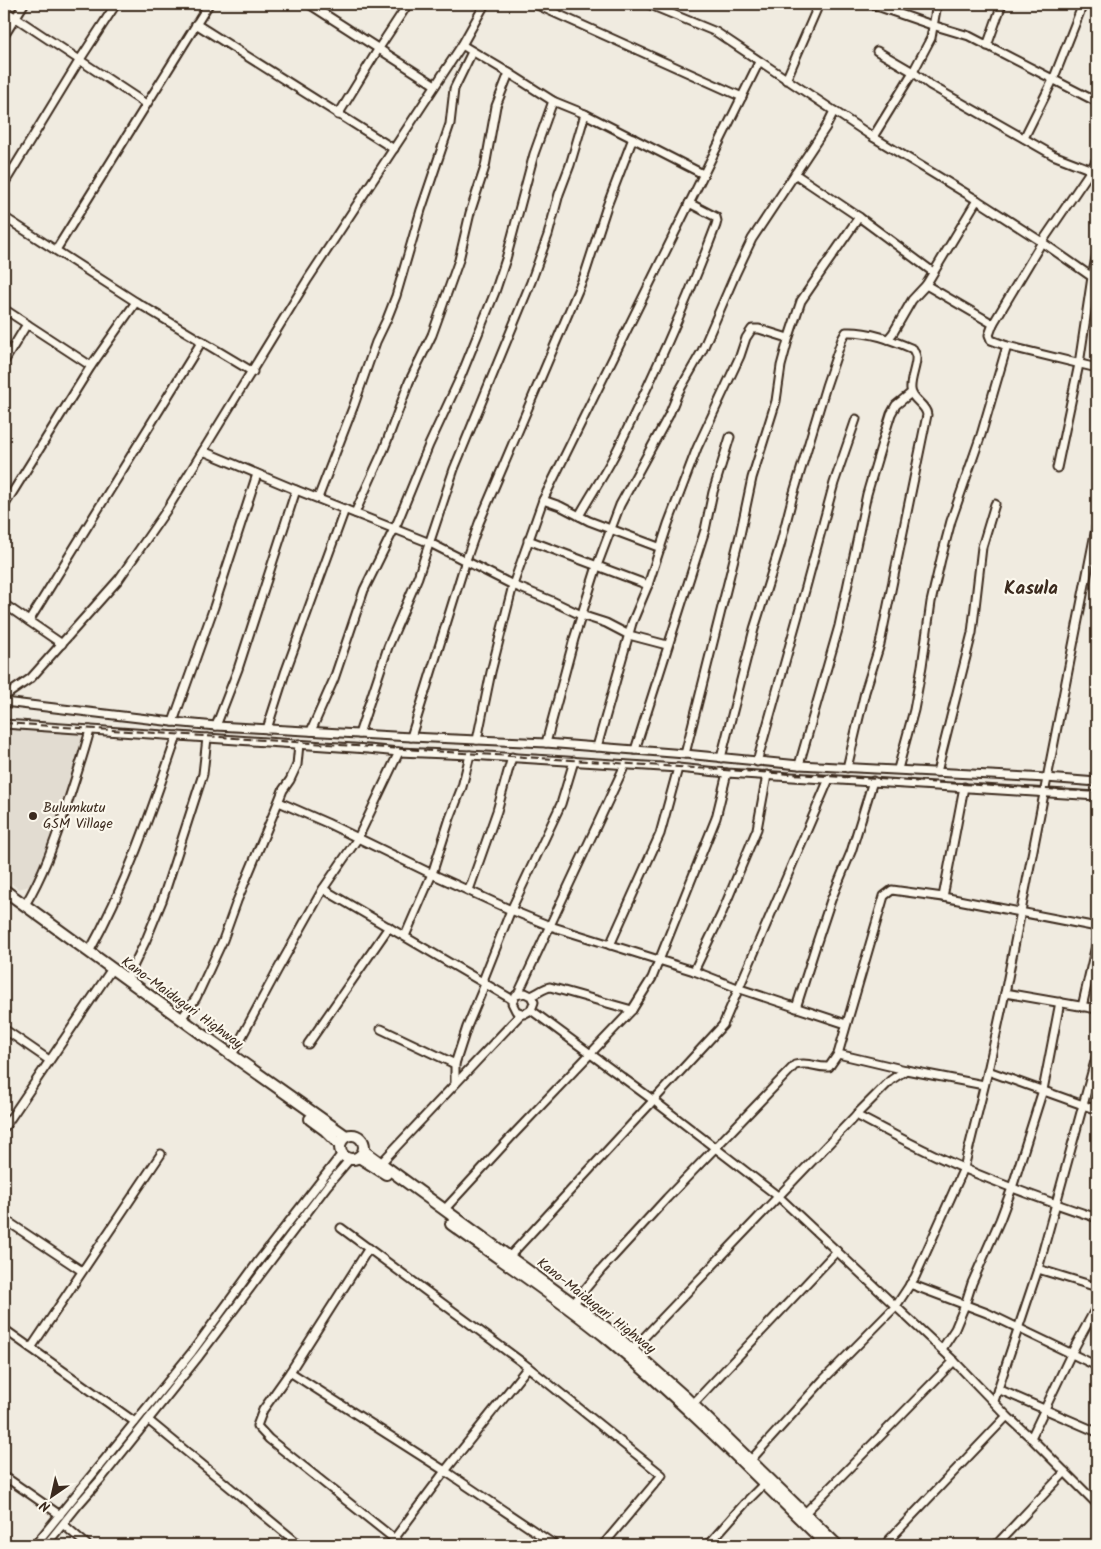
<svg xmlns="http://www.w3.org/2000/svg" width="1101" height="1549" viewBox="0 0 1101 1549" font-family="Kalam,sans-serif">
	<rect width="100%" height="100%" fill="#f0ebe0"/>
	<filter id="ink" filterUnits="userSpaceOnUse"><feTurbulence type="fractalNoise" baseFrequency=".02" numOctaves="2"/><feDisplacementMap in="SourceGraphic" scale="10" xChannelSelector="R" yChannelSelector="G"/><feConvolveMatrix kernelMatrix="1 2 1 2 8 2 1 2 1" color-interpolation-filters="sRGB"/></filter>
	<g filter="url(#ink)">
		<polygon fill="#e2dcd1" points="4,727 90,730 37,884 18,889 4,877"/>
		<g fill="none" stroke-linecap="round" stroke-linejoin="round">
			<defs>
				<g id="minor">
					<polyline points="309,4 435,85"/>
					<polyline points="535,4 742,97"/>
					<polyline points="648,4 716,32 873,137 977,200 1042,242 1092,277"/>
					<polyline points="871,4 932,25 969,36 1097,102"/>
					<polyline points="4,10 146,104"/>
					<polyline points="196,24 394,149"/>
					<polyline points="4,36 24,4"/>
					<polyline points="462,45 509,73 553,101 585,114 703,174"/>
					<polyline points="987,46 1002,4"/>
					<polyline points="877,51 913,72 930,85 1053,155 1097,172"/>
					<polyline points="786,80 819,4"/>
					<polyline points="338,115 379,48 408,4"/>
					<polyline points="873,137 913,72 931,38 937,4"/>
					<polyline points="1024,138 1053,80 1083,4"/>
					<polyline points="1097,159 1091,170 1042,242 993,324 989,335 991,340 1007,346 1097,368"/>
					<polyline points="795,174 859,217 933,272"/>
					<polyline points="4,184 79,61 116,4"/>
					<polyline points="4,217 136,302 253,372"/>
					<polyline points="56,250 209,4"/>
					<polyline points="926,285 993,324"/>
					<polyline points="4,309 91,366"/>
					<polyline points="888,339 893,333 912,300 926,285 977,200"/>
					<polyline points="4,362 27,324"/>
					<polyline points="203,451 296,490 430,543 513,585 552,601 581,615 606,623 629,635 667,645"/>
					<polyline points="1057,468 1079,364 1092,277 1097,253"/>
					<polyline points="318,498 354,405 376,342 387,319 396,296 421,210 450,124 454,89 472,52"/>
					<polyline points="543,500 560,506 589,521 661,548"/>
					<polyline points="4,506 91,366 136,302"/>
					<polyline points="355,513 384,449 409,382 432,335 459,260 470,213 485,167 496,106 509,73"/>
					<path d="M579,516C593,491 609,468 621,442C656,371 688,299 716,225L717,221L716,217L689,203"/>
					<polyline points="528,540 648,585"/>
					<polyline points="4,604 62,644"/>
					<polyline points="29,621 202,341"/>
					<polyline points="4,695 8,694 31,678 119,579 168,508 308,279 462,45 485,4"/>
					<polyline points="4,702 173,722 216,726 411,737 546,743 685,754 799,765 1046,778 1097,782"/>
					<polyline points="173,722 214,607 257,474"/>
					<polyline points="4,724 368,749 399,752 470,755 678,768 727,773 1097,796"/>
					<polyline points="216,726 238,669 296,490"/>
					<polyline points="267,729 285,673 345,509"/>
					<polyline points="311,731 334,679 364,590 398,521 429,445 461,376 495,292 506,259 534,154 553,101"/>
					<polyline points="359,734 388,647 418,577 454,469 531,282 548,235 559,194 570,165 585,114"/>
					<polyline points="411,737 466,560 479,523 585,274 607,206 633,138"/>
					<polyline points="477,740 491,672 513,585 543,500 759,62"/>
					<polyline points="546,743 574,639 598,563 620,505 669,415 678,393 702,351 735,275 752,239 826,127 834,111"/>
					<polyline points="597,747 632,623 648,585 668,524 697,448 740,356 746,338 752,329 759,329 788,338"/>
					<polyline points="635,750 705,530 713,492 730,437"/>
					<polyline points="685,754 740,535 752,478 776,401 781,366 788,340 801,301 859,217"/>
					<path d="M721,758L754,629L780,546L792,499L826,386L842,339L846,332C869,331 892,340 913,349C914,352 916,354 916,357C917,365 910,379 911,389C911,400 926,404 927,415L880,644L865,692L847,768"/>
					<polyline points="757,762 806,587 834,483 856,419"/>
					<polyline points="799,765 839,626 867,494 882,443 891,414 896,405 911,393"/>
					<polyline points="898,769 914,710 922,666 931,602 941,559 951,521 981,435 1007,346"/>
					<polyline points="937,772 972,633 982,547 995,504"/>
					<polyline points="279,802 327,823 432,874 511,910 550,926 694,971 740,989 846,1024"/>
					<polyline points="323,889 513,1000"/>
					<polyline points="469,890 497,811 512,757"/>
					<polyline points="943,897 964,787"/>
					<path d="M25,905C44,873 54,843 66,808C74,782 83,757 90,730"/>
					<polyline points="405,936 432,874 450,818 462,787 470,755"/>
					<polyline points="610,945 660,834 678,768"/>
					<path d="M89,952C127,884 152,809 177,736"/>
					<polyline points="694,971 721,915 757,829 767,775"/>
					<polyline points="127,979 146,940 162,901 203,774 207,738"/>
					<polyline points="1005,993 1097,1009"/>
					<polyline points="518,994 625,765"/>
					<path d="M531,996L534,1002L531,1010L524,1014L516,1011L512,1003L516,995L525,993L531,996C538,993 544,988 550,987L632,1010"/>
					<polyline points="1082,1007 1097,941"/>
					<polyline points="796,1008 816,945 831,900 851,852 873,781"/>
					<polyline points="531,1010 653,1100 779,1197 954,1361 1007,1416 1031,1438 1097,1504"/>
					<polyline points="181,1019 196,998 223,940 237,901 275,810 283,790 290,780 297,765 299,744"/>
					<polyline points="4,1029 49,1060"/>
					<polyline points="381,1029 455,1064"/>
					<polyline points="308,1044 389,927"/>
					<polyline points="838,1054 906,1070 984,1085"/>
					<polyline points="232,1055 277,971 323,889 358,838 399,752"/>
					<polyline points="988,1071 1097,1110"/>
					<polyline points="455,1082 455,1064 467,1027 485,984 484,978 511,910 561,804 574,761"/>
					<path d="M856,1115C892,1134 927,1153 963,1168C1007,1187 1052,1203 1097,1218"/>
					<polyline points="4,1128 109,973"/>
					<polyline points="381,1163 521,1014"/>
					<polyline points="444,1210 512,1136 632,1010 652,978 716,818 727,773"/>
					<polyline points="4,1219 82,1271"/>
					<polyline points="341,1228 523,1363 662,1475 603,1545"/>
					<polyline points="369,1248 290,1372 263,1410 257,1426 269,1439 402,1545"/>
					<polyline points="509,1257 723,1025 829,779"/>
					<polyline points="1038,1269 1097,1287"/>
					<polyline points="910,1284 987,1313 1097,1366"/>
					<path d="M573,1304L601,1270L667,1198L795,1065C810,1061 815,1068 829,1067L838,1054L884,896L892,890L943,897L1097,927"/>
					<polyline points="4,1329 135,1422"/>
					<polyline points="31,1348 161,1154"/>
					<polyline points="942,1349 955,1329 965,1305 972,1283 1000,1220 1012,1188 1043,1090 1060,1002"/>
					<polyline points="632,1350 856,1115 891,1080 906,1070"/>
					<polyline points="290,1372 445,1471 555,1545"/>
					<polyline points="998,1389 1097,1432"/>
					<polyline points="994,1401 1038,1269 1097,1054"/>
					<polyline points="692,1405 837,1251"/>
					<polyline points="148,1420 300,1545"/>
					<polyline points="1031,1438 1071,1354 1097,1306"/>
					<polyline points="750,1461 823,1380 896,1306 915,1277 964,1168 988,1071 1005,993 1097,523"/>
					<polyline points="4,1476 60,1515"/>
					<polyline points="749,1499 767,1481"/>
					<polyline points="805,1513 954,1361"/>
					<polyline points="64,1525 87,1545"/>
					<polyline points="394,1539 445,1471 528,1367"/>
					<polyline points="35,1545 192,1352 257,1263 341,1155"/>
					<polyline points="46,1545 78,1505 100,1480 199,1356 327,1186 349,1160"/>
					<polyline points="708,1545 745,1503"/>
					<polyline points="887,1545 888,1541 1007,1416"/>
					<polyline points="996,1545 1065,1472"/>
				</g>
				<g id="highway">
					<polyline points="4,890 202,1034 346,1136"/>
					<polyline points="310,1119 325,1130 339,1144"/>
					<circle cx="352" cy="1147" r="12"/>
					<polyline points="364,1151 612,1332 686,1398 837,1545"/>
					<polyline points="359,1157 386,1174"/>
					<path d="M451,1224C503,1262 557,1297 607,1338C684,1402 755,1475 827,1545"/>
				</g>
			</defs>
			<use href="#minor" stroke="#3b2a1e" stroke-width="11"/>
			<use href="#highway" stroke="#3b2a1e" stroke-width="14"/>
			<use href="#minor" stroke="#fbf7ec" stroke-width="7"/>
			<use href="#highway" stroke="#fbf7ec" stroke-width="10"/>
			<polyline stroke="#3b2a1e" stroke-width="2" stroke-dasharray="8 4" stroke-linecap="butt" points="4,723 724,770 1097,792"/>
		</g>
	</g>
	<circle fill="#3b2a1e" stroke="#fbf7ec" stroke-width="2" cx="33" cy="816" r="5"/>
	<g text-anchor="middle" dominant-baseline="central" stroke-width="4.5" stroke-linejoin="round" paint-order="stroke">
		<g font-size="14" fill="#3b2a1e" stroke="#fbf7ec" text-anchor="start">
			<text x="43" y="808">Bulumkutu<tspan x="43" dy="16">GSM Village</tspan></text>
		</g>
		<g font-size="14" fill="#3b2a1e" stroke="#fbf7ec">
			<text transform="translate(182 1003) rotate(36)">Kano-Maiduguri Highway</text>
			<text transform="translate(596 1306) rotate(38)">Kano-Maiduguri Highway</text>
		</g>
		<g font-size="19" font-weight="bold" fill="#3b2a1e" stroke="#fbf7ec">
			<text x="1031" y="589">Kasula</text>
		</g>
	</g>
	<rect width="1101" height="1549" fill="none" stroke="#fbf7ec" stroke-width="20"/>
	<rect x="10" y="10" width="1081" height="1529" fill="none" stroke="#3b2a1e" stroke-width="2" filter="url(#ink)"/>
	<g transform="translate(52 1496) rotate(214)" stroke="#fbf7ec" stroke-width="4" paint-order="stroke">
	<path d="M0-4L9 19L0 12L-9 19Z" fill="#3b2a1e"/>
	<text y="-8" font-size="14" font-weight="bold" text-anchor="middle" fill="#3b2a1e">N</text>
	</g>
</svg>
